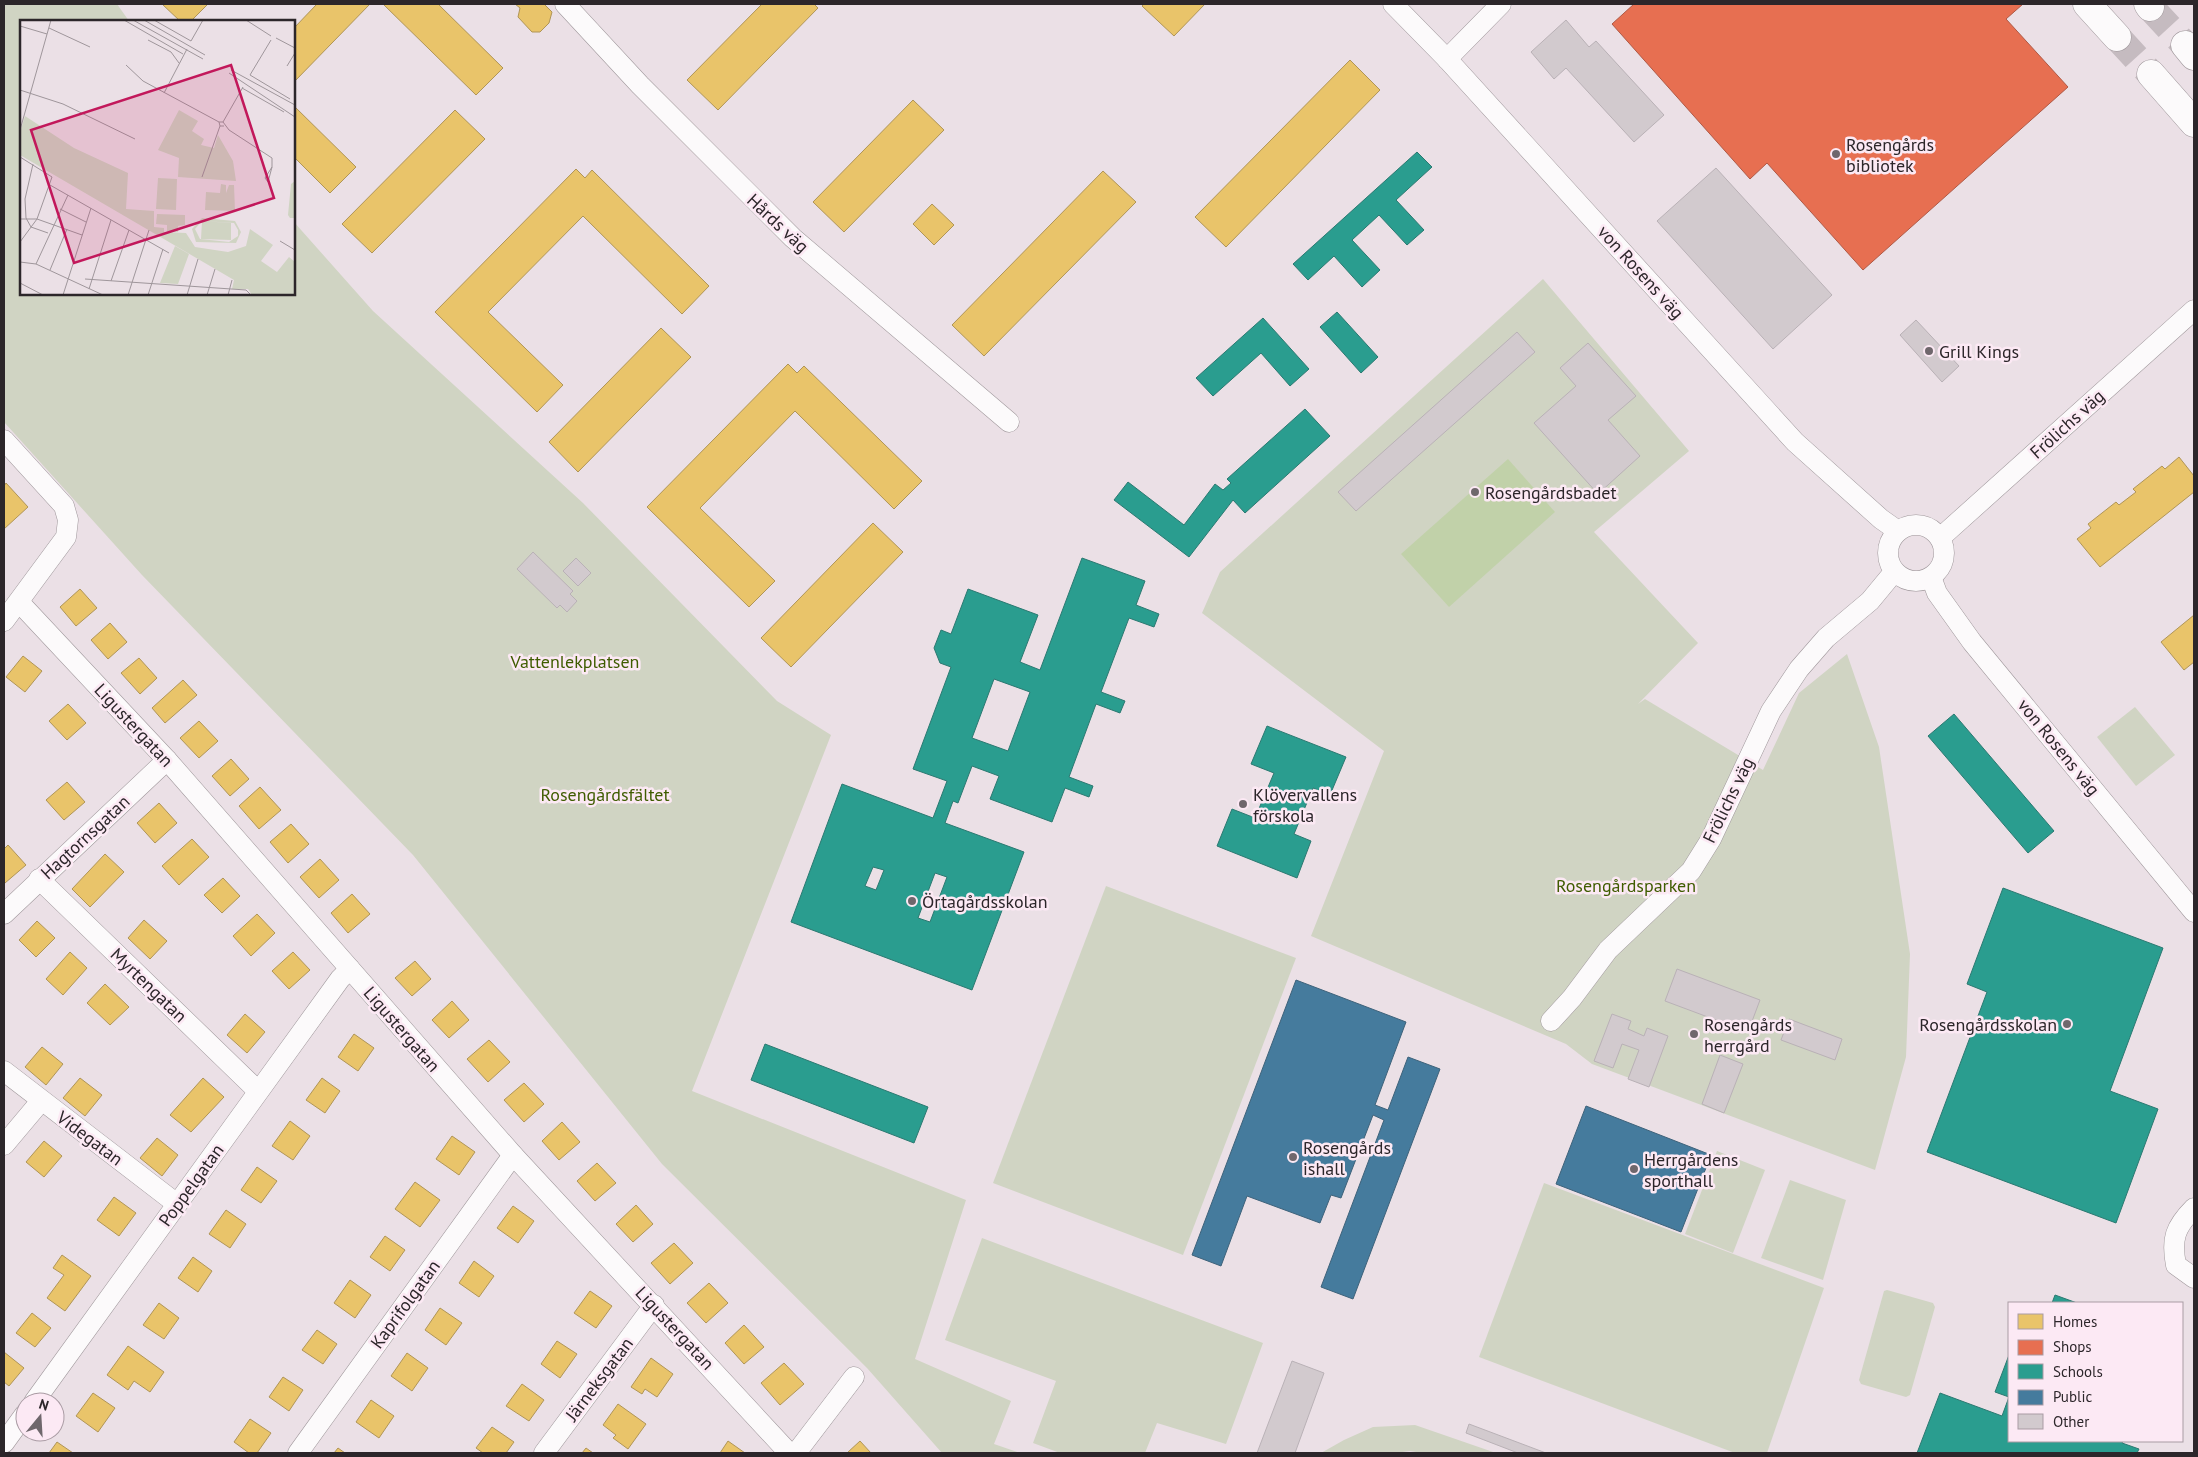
<svg xmlns="http://www.w3.org/2000/svg" width="2198" height="1457" viewBox="0 0 2198 1457" font-family="'PT Sans',sans-serif">
	<rect width="100%" height="100%" fill="#ebe0e6"/>
	<g fill="#d0d4c3">
		<polygon points="4,4 117,4 129,21 21,21 21,294 294,294 294,222 373,311 583,503 777,701 831,735 692,1091 966,1200 915,1359 1011,1401 994,1444 1020,1453 942,1453 867,1368 662,1164 413,855 142,575 4,422"/>
		<polygon points="1543,279 1689,451 1594,532 1698,643 1638,704 1645,699 1763,770 1799,693 1847,654 1879,747 1910,954 1906,1057 1875,1170 1592,1064 1566,1044 1311,936 1384,751 1202,613 1220,572"/>
		<polygon points="2135,707 2175,755 2136,786 2097,737"/>
		<polygon points="1106,886 1296,958 1183,1255 993,1183"/>
		<polygon points="1717,1151 1765,1170 1733,1253 1685,1234"/>
		<polygon points="1790,1180 1846,1200 1823,1280 1761,1258"/>
		<polygon points="1544,1183 1824,1288 1767,1453 1735,1453 1479,1357"/>
		<polygon points="982,1238 1263,1343 1226,1444 1157,1423 1145,1453 1060,1453 1033,1443 1056,1381 945,1340"/>
		<polygon points="1887,1290 1933,1303 1935,1307 1910,1395 1906,1397 1861,1384 1859,1380 1884,1291"/>
		<polygon points="1415,1425 1496,1453 1422,1453 1410,1451 1395,1453 1321,1453 1344,1440 1373,1427"/>
	</g>
	<polygon fill="#c1d1a9" points="1508,459 1555,512 1449,607 1401,554"/>
	<g fill="#e9c46a" stroke="#b09557">
		<polygon points="162,4 208,4 191,21 180,21"/>
		<polygon points="317,4 370,4 294,82 294,28"/>
		<polygon points="383,4 438,4 503,68 476,95"/>
		<polygon points="515,4 544,4 552,12 549,23 540,32 532,32 518,17 520,8"/>
		<polygon points="762,4 814,4 818,8 718,110 687,80"/>
		<polygon points="1144,4 1205,4 1174,36 1142,6"/>
		<polygon points="1350,60 1380,90 1226,247 1195,217"/>
		<polygon points="913,100 944,130 844,232 813,202"/>
		<polygon points="294,106 356,167 330,193 294,157"/>
		<polygon points="455,110 485,139 372,253 342,224"/>
		<polygon points="576,169 585,178 592,170 709,286 682,314 583,216 488,312 563,385 537,412 435,312"/>
		<polygon points="1103,171 1136,202 984,356 952,325"/>
		<polygon points="932,204 954,225 934,245 913,224"/>
		<polygon points="661,328 691,357 578,472 549,442"/>
		<polygon points="788,364 797,373 804,366 922,481 894,509 795,411 700,508 775,581 749,607 647,507"/>
		<polygon points="2179,457 2194,476 2194,492 2100,567 2077,539 2091,528 2088,524 2116,502 2119,505 2136,492 2133,489 2162,466 2165,469"/>
		<polygon points="6,483 28,507 4,529 4,486"/>
		<polygon points="873,523 903,552 791,667 761,638"/>
		<polygon points="80,589 97,608 76,626 60,607"/>
		<polygon points="2194,615 2194,662 2184,670 2161,642"/>
		<polygon points="110,623 127,642 108,659 91,640"/>
		<polygon points="23,656 42,671 25,692 6,677"/>
		<polygon points="139,658 157,678 140,694 121,673"/>
		<polygon points="183,680 197,695 165,723 152,708"/>
		<polygon points="68,704 86,723 67,740 49,721"/>
		<polygon points="199,721 218,741 199,758 180,738"/>
		<polygon points="231,759 249,779 230,796 212,776"/>
		<polygon points="67,782 85,802 64,820 46,800"/>
		<polygon points="260,787 281,810 259,829 239,806"/>
		<polygon points="159,803 177,823 155,843 137,823"/>
		<polygon points="291,824 309,844 288,863 270,842"/>
		<polygon points="192,839 209,857 179,885 162,866"/>
		<polygon points="8,845 26,865 5,883 4,881 4,849"/>
		<polygon points="105,854 124,872 90,907 72,889"/>
		<polygon points="320,859 339,880 319,898 300,877"/>
		<polygon points="223,878 240,896 222,913 204,895"/>
		<polygon points="352,894 370,914 348,933 331,913"/>
		<polygon points="257,914 275,933 251,956 233,936"/>
		<polygon points="144,920 167,941 150,959 128,938"/>
		<polygon points="37,921 55,938 36,957 19,940"/>
		<polygon points="70,952 87,968 63,995 46,979"/>
		<polygon points="293,952 310,970 289,989 272,971"/>
		<polygon points="415,961 431,979 412,996 395,978"/>
		<polygon points="105,984 129,1007 110,1025 87,1003"/>
		<polygon points="452,1001 469,1020 449,1038 432,1020"/>
		<polygon points="245,1014 265,1032 247,1053 227,1035"/>
		<polygon points="354,1034 374,1048 358,1071 338,1057"/>
		<polygon points="489,1040 510,1062 488,1082 467,1059"/>
		<polygon points="42,1047 63,1064 46,1085 25,1067"/>
		<polygon points="80,1078 102,1095 85,1116 63,1098"/>
		<polygon points="203,1078 224,1097 191,1132 170,1115"/>
		<polygon points="322,1078 340,1091 325,1113 306,1100"/>
		<polygon points="524,1083 544,1104 524,1122 504,1100"/>
		<polygon points="290,1121 310,1136 293,1160 272,1146"/>
		<polygon points="562,1122 580,1142 559,1160 542,1141"/>
		<polygon points="452,1136 475,1152 459,1175 436,1159"/>
		<polygon points="157,1138 178,1155 162,1176 140,1158"/>
		<polygon points="44,1141 62,1156 44,1177 26,1162"/>
		<polygon points="597,1163 616,1183 595,1201 577,1181"/>
		<polygon points="257,1167 277,1181 261,1203 241,1190"/>
		<polygon points="415,1182 440,1200 420,1227 395,1209"/>
		<polygon points="114,1197 136,1213 119,1236 97,1220"/>
		<polygon points="636,1205 653,1224 633,1242 616,1224"/>
		<polygon points="513,1206 534,1221 518,1243 497,1228"/>
		<polygon points="226,1210 246,1224 230,1248 209,1234"/>
		<polygon points="385,1236 405,1250 390,1271 370,1257"/>
		<polygon points="674,1243 693,1263 670,1284 651,1263"/>
		<polygon points="62,1255 91,1276 65,1311 47,1298 64,1275 53,1268"/>
		<polygon points="193,1257 212,1271 198,1292 178,1278"/>
		<polygon points="474,1261 494,1276 479,1297 459,1283"/>
		<polygon points="350,1280 371,1295 355,1318 334,1303"/>
		<polygon points="709,1283 728,1303 706,1323 687,1303"/>
		<polygon points="590,1291 612,1306 596,1328 574,1313"/>
		<polygon points="159,1303 179,1318 164,1339 143,1325"/>
		<polygon points="440,1308 462,1323 446,1345 425,1330"/>
		<polygon points="32,1313 51,1328 35,1347 16,1333"/>
		<polygon points="744,1325 764,1347 744,1364 725,1343"/>
		<polygon points="317,1330 337,1344 323,1364 302,1350"/>
		<polygon points="557,1341 577,1354 560,1378 541,1364"/>
		<polygon points="128,1346 164,1372 150,1392 134,1381 128,1390 107,1375"/>
		<polygon points="4,1352 24,1368 9,1386 4,1382"/>
		<polygon points="407,1353 428,1368 412,1391 391,1376"/>
		<polygon points="651,1358 673,1374 657,1397 645,1389 642,1394 631,1387"/>
		<polygon points="784,1363 804,1384 780,1405 761,1383"/>
		<polygon points="283,1377 303,1390 289,1411 269,1397"/>
		<polygon points="522,1384 544,1400 529,1421 506,1406"/>
		<polygon points="93,1393 115,1408 98,1432 76,1416"/>
		<polygon points="371,1400 394,1416 379,1438 356,1422"/>
		<polygon points="618,1404 646,1424 628,1449 613,1438 616,1435 603,1425"/>
		<polygon points="250,1419 271,1433 257,1453 249,1453 234,1442"/>
		<polygon points="492,1427 514,1442 506,1453 483,1453 476,1448"/>
		<polygon points="728,1441 745,1453 720,1453"/>
		<polygon points="860,1441 871,1453 847,1453"/>
		<polygon points="57,1442 73,1453 49,1453"/>
		<polygon points="338,1448 345,1453 334,1453"/>
		<polygon points="586,1448 593,1453 582,1453"/>
	</g>
	<polygon fill="#e76f51" stroke="#af5945" points="1634,4 2023,4 2006,19 2068,87 1863,270 1767,163 1750,179 1612,24"/>
	<g fill="#2a9d8f" stroke="#2b7971" fill-rule="evenodd">
		<polygon points="1417,152 1432,167 1396,200 1424,230 1407,245 1379,215 1352,240 1380,270 1362,287 1334,256 1308,280 1293,264"/>
		<polygon points="1337,312 1378,357 1361,373 1320,327"/>
		<polygon points="1263,318 1309,369 1290,386 1261,353 1213,396 1196,378"/>
		<polygon points="1305,409 1330,436 1245,513 1233,500 1189,557 1114,500 1128,482 1184,525 1215,484 1223,490 1231,483 1227,479"/>
		<path d="M1082,558L1145,581L1136,605L1159,614L1154,627L1129,618L1101,692L1125,701L1120,713L1096,704L1069,777L1093,786L1089,797L1065,788L1052,822L990,799L999,776L972,766L958,803L953,801L945,823L1024,852L972,990L791,922L842,784L933,818L947,781L913,769L951,667L940,663L934,648L941,630L951,634L968,589L1038,615L1020,662L1040,670ZM994,679L1030,692L1008,751L972,738ZM873,867L884,870L876,890L865,886ZM935,873L947,877L930,922L918,918Z"/>
		<polygon points="1954,714 2054,831 2028,853 1928,736"/>
		<polygon points="1267,726 1346,757 1330,795 1313,788 1294,834 1311,841 1297,878 1217,846 1232,809 1255,818 1274,773 1251,764"/>
		<polygon points="2003,888 2163,948 2110,1091 2158,1109 2116,1223 1927,1152 1987,992 1967,984"/>
		<polygon points="765,1044 928,1107 914,1143 751,1080"/>
		<polygon points="2055,1295 2077,1303 2052,1303"/>
		<polygon points="2009,1355 2009,1441 2123,1441 2122,1443 2139,1449 2137,1453 1917,1453 1940,1393 2002,1416 2009,1397 1995,1392"/>
	</g>
	<g fill="#457b9d" stroke="#3e627a">
		<polygon points="1296,980 1406,1022 1375,1105 1388,1110 1408,1057 1440,1069 1353,1299 1321,1287 1384,1120 1373,1115 1341,1198 1331,1195 1320,1223 1247,1196 1221,1266 1192,1255"/>
		<polygon points="1586,1106 1711,1155 1681,1232 1556,1184"/>
	</g>
	<g fill="#d2cace" stroke="#b9b1b6">
		<polygon points="1566,20 1589,47 1596,41 1664,115 1634,142 1566,68 1554,79 1531,52"/>
		<polygon points="1716,168 1832,295 1773,349 1657,221"/>
		<polygon points="1916,320 1959,366 1942,382 1900,335"/>
		<polygon points="1517,332 1535,352 1356,511 1338,492"/>
		<polygon points="1588,343 1636,396 1608,420 1640,456 1598,494 1534,423 1576,386 1560,368"/>
		<polygon points="533,552 573,591 570,594 577,601 567,612 560,605 557,608 517,569"/>
		<polygon points="576,558 591,573 578,586 563,571"/>
		<polygon points="1677,969 1760,1000 1748,1032 1665,1001"/>
		<polygon points="1612,1014 1631,1021 1628,1029 1644,1036 1647,1028 1668,1036 1649,1087 1628,1079 1639,1050 1622,1044 1613,1068 1594,1061"/>
		<polygon points="1789,1019 1842,1039 1835,1060 1781,1040"/>
		<polygon points="1720,1055 1743,1064 1724,1113 1702,1104"/>
		<polygon points="1292,1361 1324,1373 1295,1453 1257,1453"/>
		<polygon points="1469,1424 1546,1453 1518,1453 1466,1433"/>
	</g>
	<g fill="none" stroke-linecap="round" stroke-linejoin="round">
		<g stroke="#c5bbc0" stroke-width="28" stroke-dasharray="28 14" stroke-linecap="butt">
			<polyline points="2150,7 2185,45"/>
			<polyline points="2117,37 2151,74"/>
		</g>
		<defs>
			<g id="street">
				<polyline points="565,4 640,85 793,238 1009,422"/>
				<polyline points="1393,4 1447,59 1795,442 1881,519 1898,531"/>
				<polyline points="1447,59 1501,4"/>
				<polyline points="4,440 64,506 68,520 66,537 4,621"/>
				<circle cx="1916" cy="553" r="28"/>
				<polyline points="1940,538 2194,310"/>
				<polyline points="1931,577 1937,593 1972,642 2194,912"/>
				<polyline points="19,602 167,760 513,1155 789,1453"/>
				<polyline points="39,879 258,1091"/>
				<polyline points="4,914 167,760"/>
				<polyline points="1551,1021 1572,998 1608,950 1691,871 1711,839 1771,711 1799,669 1826,638 1870,601 1894,572"/>
				<polyline points="4,1071 177,1204"/>
				<polyline points="4,1145 41,1101"/>
				<path d="M2194,1208C2175,1227 2171,1239 2176,1265L2194,1278"/>
				<polyline points="34,1402 340,979 350,969"/>
				<polyline points="4,1443 25,1414"/>
				<polyline points="298,1453 513,1155"/>
				<polyline points="544,1453 654,1305"/>
				<polyline points="796,1453 854,1377"/>
			</g>
			<g id="secondary">
				<polyline points="2087,4 2117,37"/>
				<polyline points="2148,4 2150,7"/>
				<polyline points="2185,45 2194,56"/>
				<polyline points="2151,74 2194,123"/>
			</g>
		</defs>
		<use href="#street" stroke="#9f979b" stroke-width="21"/>
		<use href="#secondary" stroke="#9f979b" stroke-width="29"/>
		<use href="#street" stroke="#fcfafb" stroke-width="20"/>
		<use href="#secondary" stroke="#fcfafb" stroke-width="28"/>
	</g>
	<g fill="#6f676c" stroke="#fce9f4" stroke-width="2">
		<circle cx="1836" cy="154" r="5"/>
		<circle cx="1929" cy="351" r="5"/>
		<circle cx="1475" cy="492" r="5"/>
		<circle cx="1243" cy="804" r="5"/>
		<circle cx="912" cy="901" r="5"/>
		<circle cx="2067" cy="1024" r="5"/>
		<circle cx="1694" cy="1034" r="5"/>
		<circle cx="1293" cy="1157" r="5"/>
		<circle cx="1634" cy="1169" r="5"/>
	</g>
	<g text-anchor="middle" dominant-baseline="central" stroke-width="5" stroke-linejoin="round" paint-order="stroke">
		<g font-size="18" fill="#2c262a" stroke="#fce9f4" text-anchor="start">
			<text x="1846" y="144">Rosengårds<tspan x="1846" dy="21">bibliotek</tspan></text>
			<text x="1939" y="351">Grill Kings</text>
			<text x="1485" y="492">Rosengårdsbadet</text>
			<text x="1253" y="794">Klövervallens<tspan x="1253" dy="21">förskola</tspan></text>
			<text x="922" y="901">Örtagårdsskolan</text>
			<text x="1704" y="1024">Rosengårds<tspan x="1704" dy="21">herrgård</tspan></text>
			<text x="2057" y="1024" text-anchor="end">Rosengårdsskolan</text>
			<text x="1303" y="1147">Rosengårds<tspan x="1303" dy="21">ishall</tspan></text>
			<text x="1644" y="1159">Herrgårdens<tspan x="1644" dy="21">sporthall</tspan></text>
		</g>
		<g font-size="18" fill="#2c262a" stroke="#fce9f4">
			<text transform="translate(778 223) rotate(43)">Hårds väg</text>
			<text transform="translate(1641 272) rotate(48)">von Rosens väg</text>
			<text transform="translate(2067 424) rotate(-42)">Frölichs väg</text>
			<text transform="translate(134 725) rotate(47)">Ligustergatan</text>
			<text transform="translate(2059 747) rotate(51)">von Rosens väg</text>
			<text transform="translate(1728 800) rotate(-64)">Frölichs väg</text>
			<text transform="translate(85 837) rotate(-43)">Hagtornsgatan</text>
			<text transform="translate(149 985) rotate(44)">Myrtengatan</text>
			<text transform="translate(402 1029) rotate(49)">Ligustergatan</text>
			<text transform="translate(90 1138) rotate(37)">Videgatan</text>
			<text transform="translate(191 1185) rotate(-54)">Poppelgatan</text>
			<text transform="translate(405 1304) rotate(-54)">Kaprifolgatan</text>
			<text transform="translate(675 1328) rotate(47)">Ligustergatan</text>
			<text transform="translate(599 1379) rotate(-53)">Järneksgatan</text>
		</g>
		<g font-size="18" fill="#3f5c00" stroke="#fce9f4">
			<text x="575" y="661">Vattenlekplatsen</text>
			<text x="605" y="794">Rosengårdsfältet</text>
			<text x="1626" y="885">Rosengårdsparken</text>
		</g>
	</g>
	<g transform="translate(20 20)">
		<rect width="275" height="275" fill="#ebe0e6"/>
		<path d="M159,90L178,101L172,111L184,119L181,125L194,128L198,115L213,141L216,161L158,157L159,138L138,130ZM5,96L54,128L108,153L106,189L134,191V207L144,208V212L166,213L175,227L208,232L226,226L230,209L253,225L241,241L257,252L269,237L275,242V275H232L228,269H212L214,260L0,135V112ZM138,158L157,159L156,190L136,189ZM275,161V198H270L268,195L271,164ZM201,164L206,165V173L209,165H214L215,191L185,190L186,172L200,173ZM137,194L165,195V205L158,206V212L147,211V205L136,204ZM182,198L215,201L221,212L216,223L176,222L172,209ZM182,201L214,203L218,210V216L209,222L180,219L175,209ZM182,201L211,203V220L181,219ZM155,226L169,234L158,264L140,263Z" fill="#d0d4c3" fill-rule="evenodd"/>
		<path fill="none" stroke="#9f969b" stroke-width="1" d="M104,0L163,34M113,0L183,39M124,0L185,35M134,0L171,21M226,0L251,16M0,6L27,14M29,8L70,27M256,18L275,28M128,20L151,32L159,43M171,21L183,0M106,45L123,61L199,102M267,46L275,33M211,50L275,85M209,53L275,97M230,55L251,20M230,55L270,79M222,68L264,92M0,70L43,84L115,119M144,73L167,29M203,102L223,67M204,106H200L199,102H203L209,110L252,138V147L245,158L248,162L252,147M0,110L31,0M0,137L32,157L17,199L0,222M13,144L5,179L6,198L11,207L28,213M182,157L200,106M30,165L149,233M40,189L66,202M0,199H17L62,215M260,221L275,230M0,242L16,244L83,275M16,244L48,175M30,250L47,209M65,259L226,270L231,275M91,261L109,210M0,263L23,275M69,269L91,200M43,275L71,188M108,275L129,210M128,275L143,229M167,275L178,239M187,275L195,249M208,275L212,260"/>
		<path fill="#c2185b" fill-opacity="0.15" stroke="#c2185b" stroke-width="2.5" d="M211,45L254,178L54,243L11,110Z"/>
		<rect width="275" height="275" fill="none" stroke="#2c262a" stroke-width="2.5"/>
	</g>
	<rect width="2198" height="1457" fill="none" stroke="#2c262a" stroke-width="10"/>
	<rect x="2008" y="1302" width="175" height="140" fill="#fce9f4" stroke="#a99ba3"/>
	<rect x="2018" y="1314" width="25" height="15" fill="#e9c46a" stroke="#a99ba3"/>
	<text x="2053" y="1327" font-size="15" fill="#2c262a">Homes</text>
	<rect x="2018" y="1340" width="25" height="15" fill="#e76f51" stroke="#a99ba3"/>
	<text x="2053" y="1352" font-size="15" fill="#2c262a">Shops</text>
	<rect x="2018" y="1364" width="25" height="15" fill="#2a9d8f" stroke="#a99ba3"/>
	<text x="2053" y="1377" font-size="15" fill="#2c262a">Schools</text>
	<rect x="2018" y="1390" width="25" height="15" fill="#457b9d" stroke="#a99ba3"/>
	<text x="2053" y="1402" font-size="15" fill="#2c262a">Public</text>
	<rect x="2018" y="1414" width="25" height="15" fill="#d2cace" stroke="#a99ba3"/>
	<text x="2053" y="1427" font-size="15" fill="#2c262a">Other</text>
	<g transform="translate(40 1417) rotate(18)"><circle r="24" fill="#fce9f4" stroke="#a99ba3"/>
	<path d="M0-4L9 19L0 12L-9 19Z" fill="#6f676c"/>
	<text y="-8" font-size="14" font-weight="bold" text-anchor="middle" fill="#2c262a">N</text>
	</g>
</svg>
